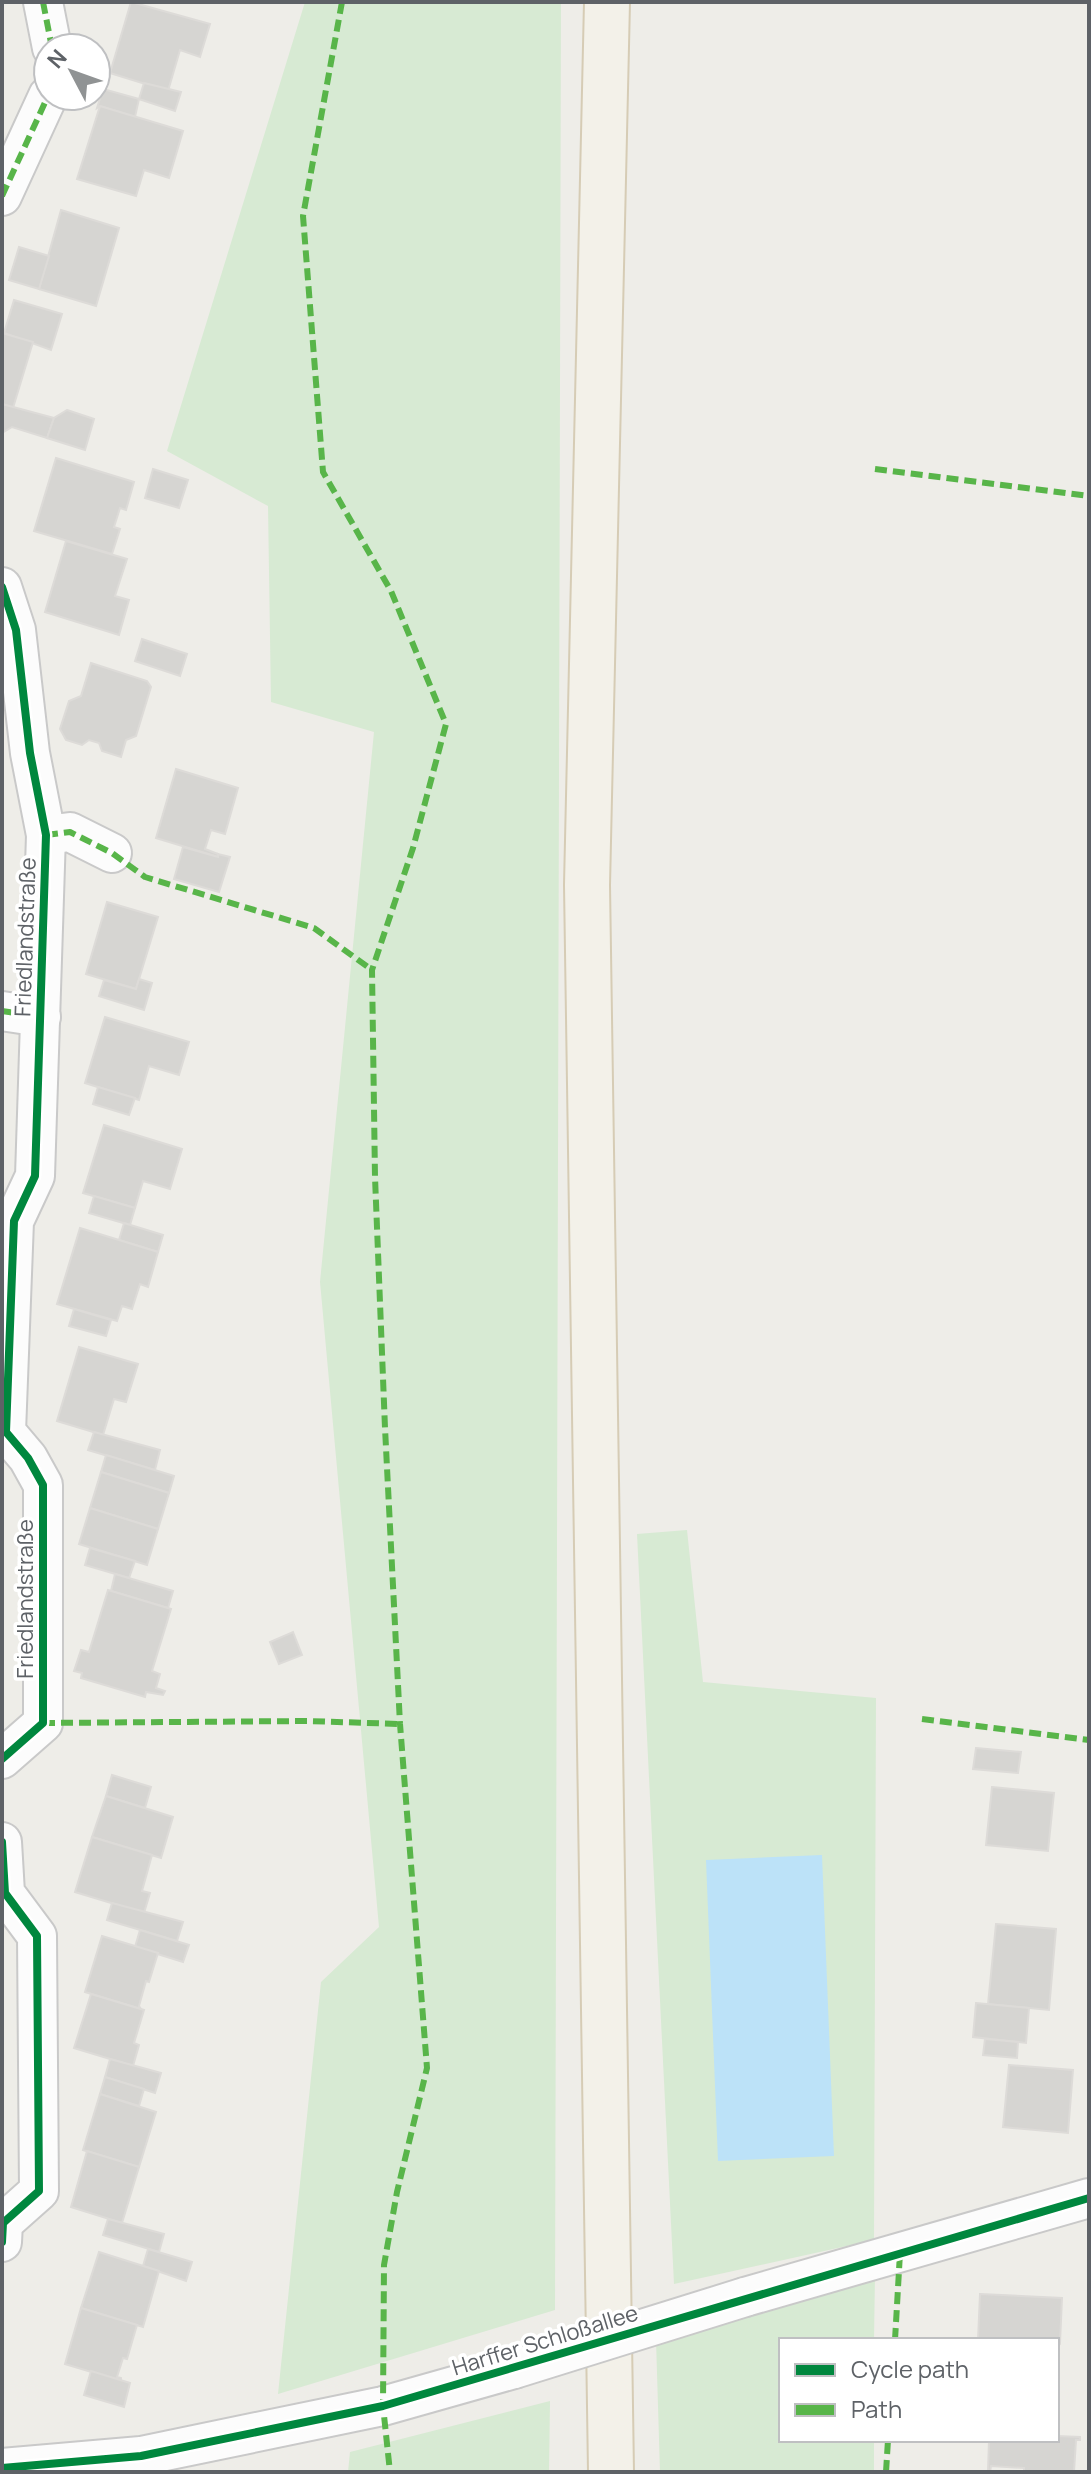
<svg xmlns="http://www.w3.org/2000/svg" width="1091" height="2474" viewBox="0 0 1091 2474" font-family="Manrope,sans-serif">
	<rect width="100%" height="100%" fill="#eeede8"/>
	<g fill="#d7ead3">
		<polygon points="305,2 561,2 555,2310 278,2394 321,1982 379,1927 320,1282 374,732 271,702 268,506 167,451"/>
		<polygon points="687,1530 703,1682 876,1698 874,2240 674,2284 637,1534"/>
		<polygon points="875,2275 874,2340 781,2340 781,2440 874,2440 874,2472 660,2472 656,2340"/>
		<polygon points="550,2401 549,2472 348,2472 350,2452"/>
	</g>
	<polygon fill="#bce2f8" points="822,1855 834,2156 718,2161 706,1860"/>
	<g fill="#d6d5d2" stroke="#dddbd8" stroke-width="2">
		<polygon points="131,2 210,24 200,57 180,50 168,91 110,73"/>
		<polygon points="144,83 181,92 175,111 139,99"/>
		<polygon points="103,89 139,99 135,117 100,106 97,108"/>
		<polygon points="100,106 183,131 169,178 144,170 136,196 77,179"/>
		<polygon points="61,210 119,228 96,306 39,289"/>
		<polygon points="19,247 49,256 39,289 9,280"/>
		<polygon points="14,300 62,314 51,350 4,333"/>
		<polygon points="2,333 33,342 13,408 2,404"/>
		<polygon points="2,404 54,418 47,438 12,427 2,433"/>
		<polygon points="67,410 94,419 85,450 47,438 54,418"/>
		<polygon points="56,458 134,482 126,510 120,508 114,527 120,529 112,554 34,531"/>
		<polygon points="153,469 188,480 179,508 145,498"/>
		<polygon points="66,541 127,559 115,596 129,600 119,635 45,612"/>
		<polygon points="142,639 187,654 180,676 135,661"/>
		<polygon points="91,663 147,681 151,687 136,736 126,740 121,757 102,751 99,743 89,740 82,745 66,740 60,729 69,701 81,696"/>
		<polygon points="176,769 238,788 225,834 211,830 205,849 218,854 218,857 156,838"/>
		<polygon points="183,847 218,857 218,854 230,857 219,892 174,879"/>
		<polygon points="107,902 158,917 136,989 86,974"/>
		<polygon points="139,979 152,983 144,1010 99,996 104,980 136,989"/>
		<polygon points="105,1017 189,1042 179,1075 149,1066 139,1100 85,1083"/>
		<polygon points="98,1087 135,1098 129,1115 93,1104"/>
		<polygon points="104,1125 182,1149 170,1189 143,1181 135,1208 83,1193"/>
		<polygon points="94,1196 135,1208 130,1225 89,1213"/>
		<polygon points="124,1223 163,1235 158,1252 119,1240"/>
		<polygon points="80,1228 158,1252 148,1287 140,1284 132,1309 122,1306 117,1321 57,1304"/>
		<polygon points="74,1309 111,1320 106,1336 69,1326"/>
		<polygon points="79,1347 138,1364 126,1402 114,1399 103,1435 57,1421"/>
		<polygon points="94,1432 160,1450 155,1470 88,1450"/>
		<polygon points="106,1455 174,1476 169,1493 101,1472"/>
		<polygon points="101,1472 169,1493 158,1529 90,1508"/>
		<polygon points="90,1508 158,1529 147,1565 79,1544"/>
		<polygon points="90,1548 135,1561 129,1578 85,1565"/>
		<polygon points="115,1574 173,1591 168,1608 111,1591"/>
		<polygon points="108,1590 171,1609 152,1671 160,1674 156,1688 165,1691 163,1695 146,1692 145,1697 81,1678 82,1673 74,1671 81,1650 89,1652"/>
		<polygon points="293,1632 302,1655 279,1664 270,1642"/>
		<polygon points="976,1748 1021,1752 1018,1773 973,1769"/>
		<polygon points="112,1775 151,1787 145,1808 106,1796"/>
		<polygon points="992,1787 1054,1793 1048,1851 986,1845"/>
		<polygon points="106,1796 173,1817 161,1858 92,1837"/>
		<polygon points="92,1837 152,1855 142,1891 150,1893 144,1913 75,1892"/>
		<polygon points="112,1903 183,1922 177,1941 107,1920"/>
		<polygon points="996,1924 1056,1929 1049,2010 988,2004"/>
		<polygon points="140,1930 189,1945 183,1962 135,1947"/>
		<polygon points="102,1936 158,1953 149,1982 146,1981 139,2006 141,2009 85,1992"/>
		<polygon points="91,1994 144,2010 134,2043 139,2045 133,2066 74,2048"/>
		<polygon points="976,2003 1029,2008 1026,2043 973,2037"/>
		<polygon points="985,2039 1018,2042 1017,2058 983,2055"/>
		<polygon points="110,2059 161,2073 155,2093 105,2077"/>
		<polygon points="1009,2065 1073,2070 1068,2133 1003,2127"/>
		<polygon points="105,2077 144,2089 139,2106 100,2094"/>
		<polygon points="100,2094 156,2112 139,2167 83,2150"/>
		<polygon points="87,2151 139,2167 122,2223 71,2207"/>
		<polygon points="108,2219 164,2234 159,2252 103,2235"/>
		<polygon points="148,2249 192,2262 186,2281 143,2266"/>
		<polygon points="99,2252 159,2271 143,2327 81,2308"/>
		<polygon points="980,2294 1062,2298 1060,2343 1057,2340 978,2340"/>
		<polygon points="81,2308 137,2325 127,2359 123,2358 117,2377 121,2378 121,2381 65,2364"/>
		<polygon points="91,2371 130,2383 124,2407 84,2395"/>
		<polygon points="1057,2436 1080,2437 1080,2440 1076,2440 1074,2472 1024,2472 1024,2468 991,2466 990,2472 988,2472 989,2440 1057,2440"/>
	</g>
	<g fill="none" stroke-linecap="round" stroke-linejoin="round">
		<defs>
			<g id="minor">
				<polyline points="43,2 52,48"/>
				<polyline points="2,196 48,96"/>
				<polyline points="2,587 16,630 30,753 46,835 35,1176 14,1221 6,1432 28,1458 43,1485 43,1723 2,1759"/>
				<polyline points="46,835 70,832 112,853"/>
				<polyline points="2,1011 41,1017"/>
				<polyline points="2,1842 5,1893 37,1936 39,2191 3,2223 2,2242"/>
				<polyline points="745,2297 1089,2198"/>
				<polyline points="2,2468 141,2456 383,2406 514,2369"/>
			</g>
			<polyline id="major" points="607,2 587,885 611,2472"/>
		</defs>
		<use href="#minor" stroke="#c9c9c9" stroke-width="42"/>
		<use href="#major" stroke="#d6ccb5" stroke-width="48"/>
		<use href="#minor" stroke="#fcfcfc" stroke-width="38"/>
		<use href="#major" stroke="#f3f1e9" stroke-width="44"/>
		<defs>
			<polyline id="minor-bridge" points="514,2369 745,2297"/>
		</defs>
		<use href="#minor-bridge" stroke="#c9c9c9" stroke-width="42" stroke-linecap="butt"/>
		<use href="#minor-bridge" stroke="#fcfcfc" stroke-width="38"/>
		<g stroke="#58b549" stroke-width="6" stroke-dasharray="12 6" stroke-linecap="butt">
			<polyline points="43,2 52,48"/>
			<polyline points="342,2 303,216 323,472 391,591 446,724 413,848 372,970 375,1177 385,1428 400,1724 427,2068 397,2192 384,2265 383,2406 390,2472"/>
			<polyline points="2,196 48,96"/>
			<polyline points="875,469 1089,496"/>
			<polyline points="46,835 70,832 112,853 145,877 314,928 372,970"/>
			<polyline points="2,1011 41,1017"/>
			<polyline points="922,1719 1089,1740"/>
			<polyline points="43,1723 308,1721 400,1724"/>
			<polyline points="895,2340 900,2253"/>
			<polyline points="886,2472 888,2440"/>
		</g>
		<defs>
			<g id="cycleway">
				<polyline points="2,587 16,630 30,753 46,835 35,1176 14,1221 6,1432 28,1458 43,1485 43,1723 2,1759"/>
				<polyline points="2,1842 5,1893 37,1936 39,2191 3,2223 2,2242"/>
				<polyline points="2,2468 141,2456 383,2406 1089,2198"/>
			</g>
		</defs>
		<use href="#cycleway" stroke="#fff" stroke-width="13"/>
		<use href="#cycleway" stroke="#00873e" stroke-width="8"/>
	</g>
	<g text-anchor="middle" dominant-baseline="central" stroke-width="7" stroke-linejoin="round" paint-order="stroke">
		<g font-size="22" fill="#5e6267" stroke="#fff">
			<text transform="translate(25 937) rotate(-88)">Friedlandstraße</text>
			<text transform="translate(25 1599) rotate(-90)">Friedlandstraße</text>
			<text transform="translate(545 2340) rotate(-17)">Harffer Schloßallee</text>
		</g>
	</g>
	<rect width="1091" height="2474" fill="none" stroke="#5e6267" stroke-width="8"/>
	<rect x="779" y="2338" width="280" height="104" fill="#ffffff" stroke="#bfc0c2" stroke-width="2"/>
	<rect x="795" y="2364" width="40" height="12" fill="#00873e" stroke="#bfc0c2" stroke-width="2"/>
	<text x="851" y="2378" font-size="24" fill="#5e6267">Cycle path</text>
	<rect x="795" y="2404" width="40" height="12" fill="#58b549" stroke="#bfc0c2" stroke-width="2"/>
	<text x="851" y="2418" font-size="24" fill="#5e6267">Path</text>
	<g transform="translate(72 72) rotate(311)"><circle r="38" fill="#ffffff" stroke="#bfc0c2" stroke-width="2"/>
	<path d="M0-6L14 30L0 20L-14 30Z" fill="#909394"/>
	<text y="-12" font-size="22" font-weight="bold" text-anchor="middle" fill="#5e6267">N</text>
	</g>
</svg>
